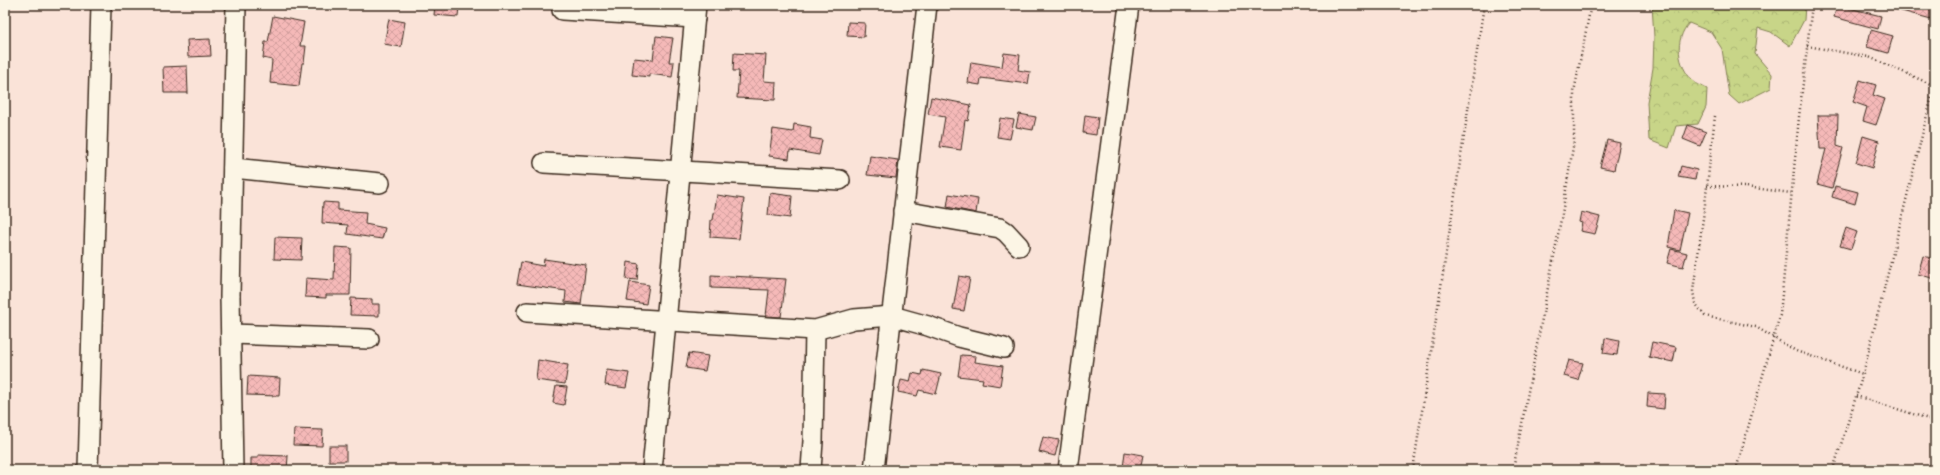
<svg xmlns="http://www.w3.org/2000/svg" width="1940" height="475" viewBox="0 0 1940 475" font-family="Mynerve,sans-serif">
	<defs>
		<pattern id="forest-crowns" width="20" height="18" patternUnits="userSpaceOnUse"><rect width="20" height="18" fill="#c8d588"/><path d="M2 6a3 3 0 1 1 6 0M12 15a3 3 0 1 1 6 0" fill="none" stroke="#adb775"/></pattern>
		<pattern id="building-cross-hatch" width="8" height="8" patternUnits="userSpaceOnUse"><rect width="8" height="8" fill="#f5b9b8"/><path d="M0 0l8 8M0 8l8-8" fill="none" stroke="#d39f9e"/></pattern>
	</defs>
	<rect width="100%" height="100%" fill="#fae3d8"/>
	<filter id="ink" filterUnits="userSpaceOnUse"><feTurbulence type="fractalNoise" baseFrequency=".025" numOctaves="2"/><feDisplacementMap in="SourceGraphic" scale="8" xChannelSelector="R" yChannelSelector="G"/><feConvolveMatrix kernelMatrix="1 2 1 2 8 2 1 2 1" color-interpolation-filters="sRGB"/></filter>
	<g filter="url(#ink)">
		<path fill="url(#forest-crowns)" stroke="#828053" d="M1652,5H1805L1804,20L1790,46L1771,32L1758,28L1755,54L1772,74L1771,88L1739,104L1729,95L1722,49L1711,32L1689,23C1674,40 1677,65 1693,81C1696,84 1702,86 1707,89L1706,107L1698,124L1676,126L1669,148L1649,140L1647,102L1653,68L1654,37Z"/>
		<g fill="url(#building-cross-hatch)" stroke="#3b2a1e">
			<polygon points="435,5 459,5 458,17 434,15"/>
			<polygon points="1837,5 1881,16 1878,29 1834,17"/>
			<polygon points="1894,5 1935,5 1935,20 1894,9"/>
			<polygon points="273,16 304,22 300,46 306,46 304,63 302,63 299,86 270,83 272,60 263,58 265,42 268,42"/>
			<polygon points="389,19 405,22 401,47 384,44"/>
			<polygon points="848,22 865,23 864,37 847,36"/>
			<polygon points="1871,30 1893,36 1888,53 1867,47"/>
			<polygon points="656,36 673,38 669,62 674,62 672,77 649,74 649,77 632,75 634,58 653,60"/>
			<polygon points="210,39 211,56 188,57 187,40"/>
			<polygon points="734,53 766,55 764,81 776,82 775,100 737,98 739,71 733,71"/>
			<polygon points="1004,53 1020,55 1018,70 1030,72 1028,84 981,78 980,85 968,83 971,62 1002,67"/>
			<polygon points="187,66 188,93 164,93 163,67"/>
			<polygon points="1860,80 1876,85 1873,95 1885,99 1876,125 1863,121 1867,107 1853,102"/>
			<polygon points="931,97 971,105 968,121 965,120 961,150 940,147 945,117 928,114"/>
			<polygon points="1019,114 1036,117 1033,130 1016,127"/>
			<polygon points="1085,115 1098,117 1096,135 1083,133"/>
			<polygon points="1818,115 1838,115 1837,146 1843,148 1832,188 1817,184 1826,149 1820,149"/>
			<polygon points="1000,118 1014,120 1010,139 997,137"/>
			<polygon points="794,124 811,127 810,138 822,140 819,155 790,150 789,159 769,156 773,129 793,132"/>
			<polygon points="1688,125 1706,132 1700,146 1683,139"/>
			<polygon points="1863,136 1879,141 1872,168 1856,163"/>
			<polygon points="1607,140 1620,143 1614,170 1600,167"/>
			<polygon points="870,156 898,160 896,178 867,175"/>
			<polygon points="1681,166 1697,170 1695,180 1678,177"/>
			<polygon points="1835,186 1858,192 1855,204 1832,197"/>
			<polygon points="770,193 792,196 790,218 768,215"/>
			<polygon points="949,194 978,199 976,213 947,207"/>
			<polygon points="717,195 744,199 739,239 710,237 711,220 713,220"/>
			<polygon points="323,202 338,203 338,210 366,212 365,224 385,228 382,239 347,234 348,225 322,223"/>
			<polygon points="1674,210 1688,213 1680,250 1668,247"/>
			<polygon points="1581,212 1600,217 1595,234 1580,231 1582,223 1579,222"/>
			<polygon points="1846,228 1857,232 1851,249 1840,246"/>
			<polygon points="275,237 302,238 301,260 274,259"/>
			<polygon points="335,247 351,248 350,295 326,295 326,298 305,297 306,278 334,280"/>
			<polygon points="1671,249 1687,253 1683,267 1667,263"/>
			<polygon points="1923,256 1935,259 1935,279 1918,274"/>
			<polygon points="544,259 586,265 581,304 565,302 566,291 517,284 521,262 543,266"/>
			<polygon points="628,262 639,264 637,280 626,279"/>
			<polygon points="711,275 786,279 781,317 766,316 769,290 711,288"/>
			<polygon points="959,276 970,278 964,311 953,309"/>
			<polygon points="630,282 649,285 646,304 627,301"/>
			<polygon points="351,298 372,299 372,304 379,304 379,316 350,315"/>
			<polygon points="1605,338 1619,341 1617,355 1603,353"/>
			<polygon points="1652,342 1676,347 1673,362 1649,357"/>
			<polygon points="689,353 708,356 705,371 686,368"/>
			<polygon points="961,355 976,356 975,362 1003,366 1000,386 982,383 983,379 958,376"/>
			<polygon points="538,360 568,365 565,384 536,380"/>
			<polygon points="1569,360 1583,363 1578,380 1564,376"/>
			<polygon points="607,370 629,373 626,388 605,385"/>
			<polygon points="923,370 941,374 936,394 919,390 917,396 898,392 901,380 910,382 912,373 922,375"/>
			<polygon points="248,376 280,378 279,396 247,395"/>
			<polygon points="556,386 567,387 564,405 553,403"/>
			<polygon points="1648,393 1665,394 1664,409 1647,407"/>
			<polygon points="294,429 323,430 322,446 293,445"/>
			<polygon points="1043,437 1059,440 1055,456 1039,452"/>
			<rect x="329" y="446" width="17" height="15"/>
			<polygon points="1125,452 1143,455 1140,470 1123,468"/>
			<polygon points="258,455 288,456 287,470 251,470 251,458 258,458"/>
		</g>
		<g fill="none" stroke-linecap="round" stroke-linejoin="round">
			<defs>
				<g id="minor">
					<polyline points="562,10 695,18"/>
					<polyline points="544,163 840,180"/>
					<polyline points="233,168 380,183"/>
					<polyline points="903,211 1000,228 1006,232 1019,246"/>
					<polyline points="527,312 815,330 854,319 892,316 928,326 959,337 1004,348"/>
					<polyline points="231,334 369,339"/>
					<polyline points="88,470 101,5"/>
					<polyline points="233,470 230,296 236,5"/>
					<polyline points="652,470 696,5"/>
					<polyline points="811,470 813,441 815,330"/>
					<polyline points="874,470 927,5"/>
					<polyline points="1068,470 1129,5"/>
				</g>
			</defs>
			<use href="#minor" stroke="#3b2a1e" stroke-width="22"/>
			<g stroke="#3b2a1e" stroke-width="2.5" stroke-dasharray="1 3" stroke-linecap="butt">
				<polyline points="1807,46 1869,57 1935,86"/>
				<polyline points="1715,116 1705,204 1693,291 1695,303 1705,316 1756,327 1796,351 1863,374"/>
				<polyline points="1707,186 1746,187 1791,193"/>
				<polyline points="1856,396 1935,421"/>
				<polyline points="1413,470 1484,5"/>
				<polyline points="1513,470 1562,214 1574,141 1574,92 1591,5"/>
				<polyline points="1736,470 1780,315 1799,117 1812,5"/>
				<polyline points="1833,470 1863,374 1935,83"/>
			</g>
			<use href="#minor" stroke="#fcf5e5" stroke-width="19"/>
		</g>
	</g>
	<rect width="1940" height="475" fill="none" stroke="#fcf5e5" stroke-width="20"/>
	<rect x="10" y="10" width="1920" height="455" fill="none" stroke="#3b2a1e" stroke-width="1.5" filter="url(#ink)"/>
</svg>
